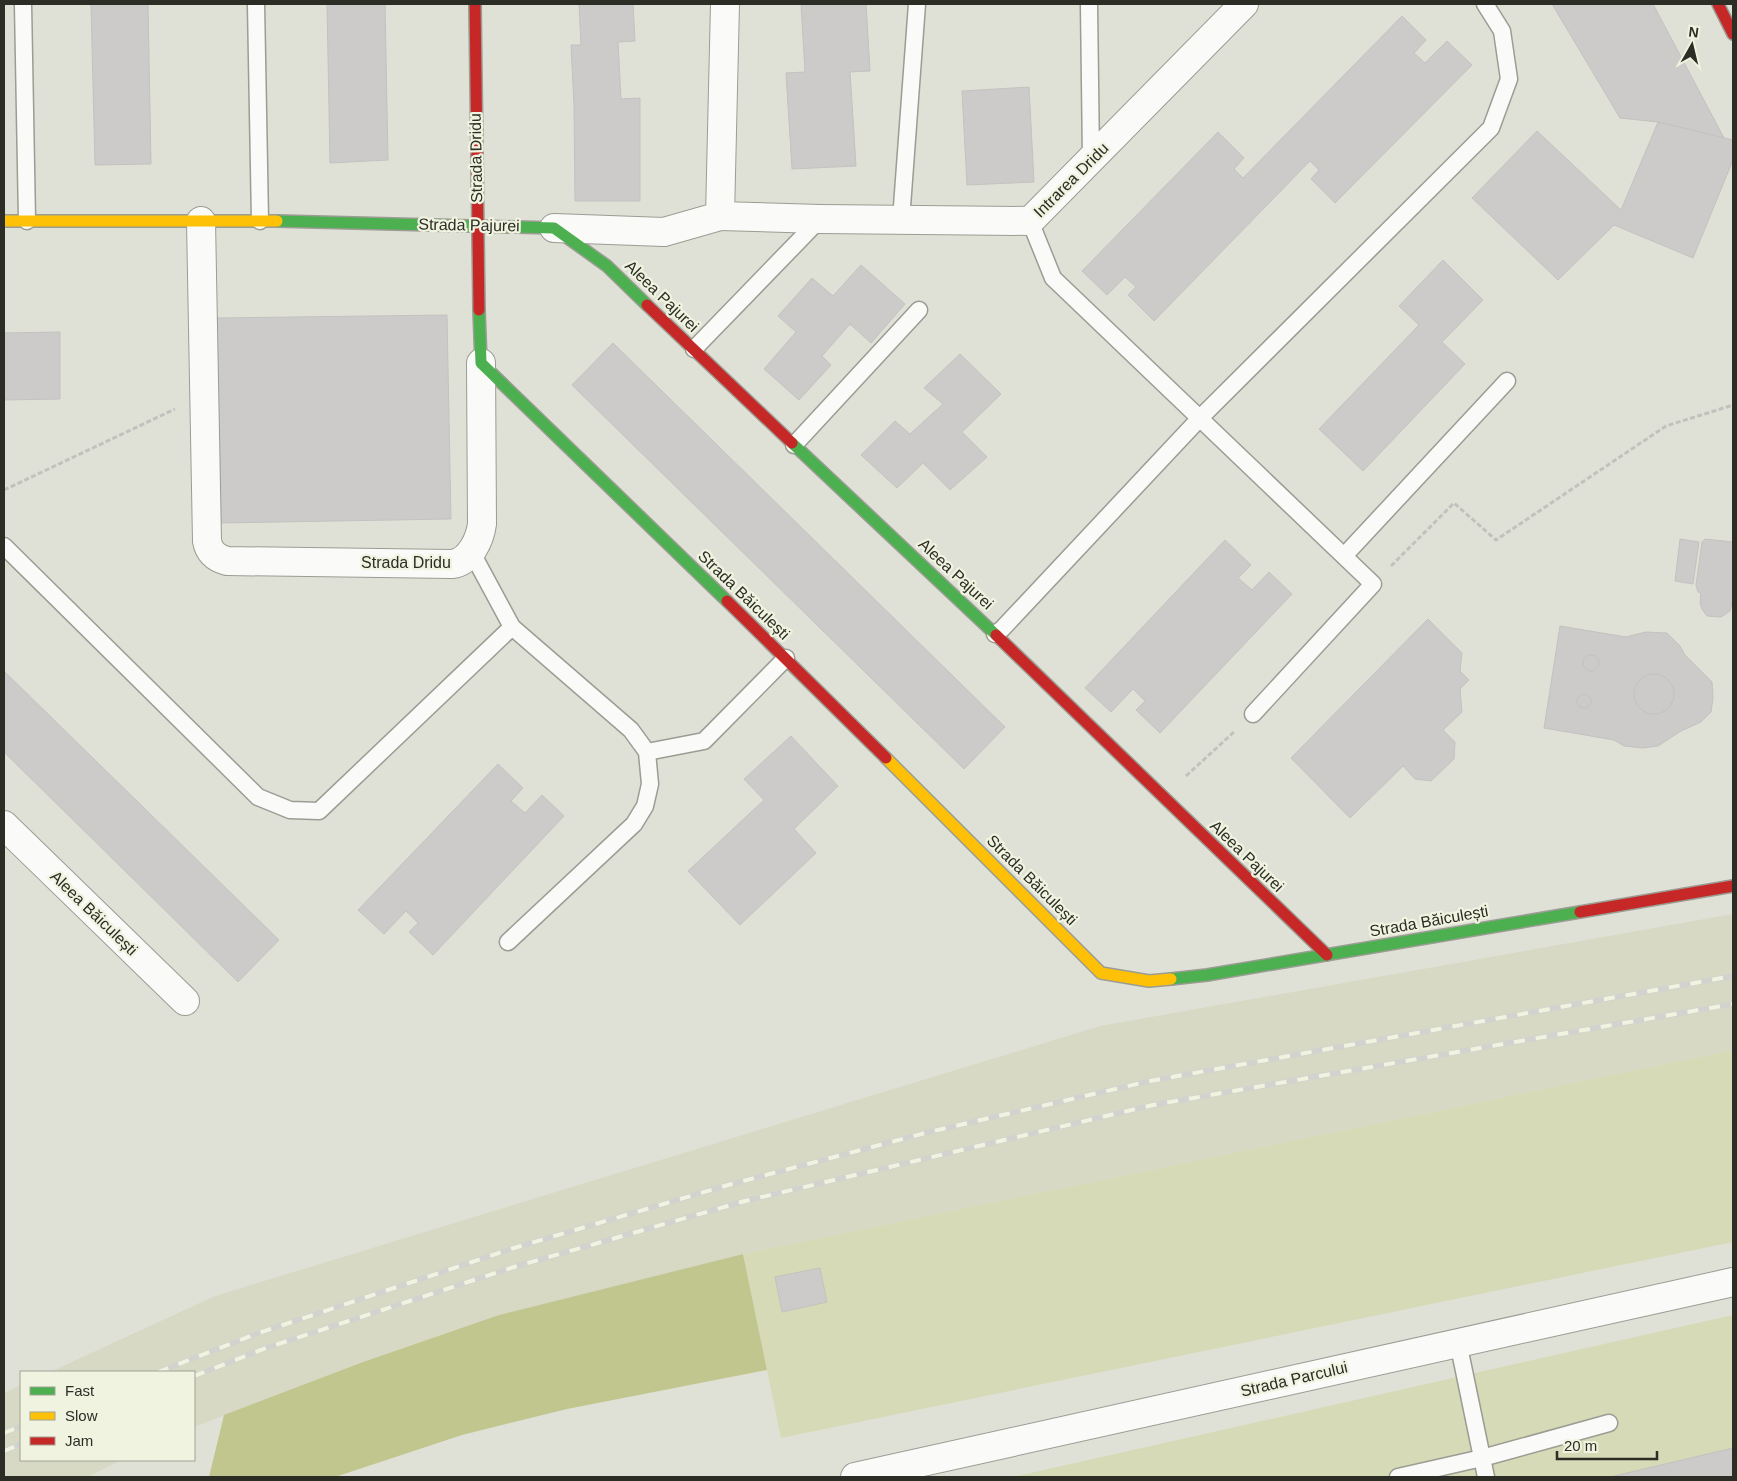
<svg xmlns="http://www.w3.org/2000/svg" width="1737" height="1481" viewBox="0 0 1737 1481" font-family="Arial,sans-serif">
	<rect width="100%" height="100%" fill="#e0e1d6"/>
	<g fill="#d7d9c5">
		<polygon points="1733,914 1733,1050 743,1254 499,1315 363,1362 194,1427 194,1372 50,1372 215,1296 1100,1026"/>
		<polygon points="21,1385 21,1460 121,1460 88,1477 4,1477 4,1393"/>
	</g>
	<g fill="#d6dab6">
		<polygon points="1733,1050 1733,1242 781,1438 743,1254"/>
		<polygon points="1733,1315 1733,1477 1013,1477"/>
	</g>
	<polygon fill="#c1c68e" points="743,1254 767,1370 567,1409 462,1435 335,1477 209,1477 224,1415 363,1362 499,1315"/>
	<g fill="#cccbc9" stroke="#c3c2c0">
		<polygon points="91,4 148,4 151,164 95,165"/>
		<polygon points="327,4 385,4 388,160 330,163"/>
		<polygon points="579,4 633,4 635,41 618,42 621,99 640,98 640,201 575,201 574,105 571,45 581,45"/>
		<polygon points="801,4 866,4 870,71 850,72 856,166 792,169 786,73 805,72"/>
		<polygon points="1552,4 1653,4 1724,138 1658,122 1620,118"/>
		<polygon points="1402,16 1426,40 1414,53 1425,63 1447,41 1472,65 1335,203 1311,179 1319,170 1310,161 1154,321 1128,295 1136,287 1125,277 1107,295 1082,271 1218,132 1244,158 1234,169 1243,178"/>
		<polygon points="1029,87 1034,182 967,185 962,91"/>
		<polygon points="1658,122 1733,140 1733,160 1693,258 1614,225 1558,280 1472,198 1537,131 1621,210"/>
		<polygon points="1443,260 1483,300 1442,342 1465,364 1363,471 1319,429 1419,325 1399,306"/>
		<polygon points="861,265 905,304 871,343 850,324 822,356 831,365 799,400 764,369 796,332 778,316 812,278 833,296"/>
		<polygon points="447,315 451,519 220,523 217,318"/>
		<polygon points="60,332 60,399 4,400 4,333"/>
		<polygon points="613,343 1005,727 964,769 572,385"/>
		<polygon points="960,354 1001,394 962,432 987,457 950,490 923,463 897,488 861,455 895,421 910,434 943,404 924,388"/>
		<polygon points="1680,539 1699,542 1693,584 1675,581"/>
		<polygon points="1705,539 1733,542 1733,599 1730,611 1721,617 1707,616 1702,609 1700,603 1701,593 1698,592 1696,585 1702,542"/>
		<polygon points="1225,540 1251,565 1238,578 1252,590 1269,572 1292,594 1160,733 1136,710 1145,701 1133,689 1111,712 1085,688"/>
		<polygon points="1428,619 1462,653 1460,671 1469,680 1460,689 1462,712 1443,730 1455,742 1454,759 1431,781 1415,779 1403,766 1350,818 1291,758"/>
		<polygon points="1560,626 1626,637 1646,632 1667,633 1680,646 1685,655 1712,682 1713,698 1711,712 1701,722 1681,731 1658,746 1643,748 1624,746 1614,740 1544,728"/>
		<circle cx="1591" cy="663" r="8"/>
		<polygon points="4,671 279,940 238,982 4,752"/>
		<circle cx="1654" cy="694" r="20"/>
		<circle cx="1584" cy="701" r="7"/>
		<polygon points="791,736 838,786 794,829 816,853 740,925 688,871 764,800 744,779"/>
		<polygon points="498,764 523,788 511,801 525,813 542,795 564,816 433,955 409,932 418,923 406,911 384,934 358,910"/>
		<polygon points="820,1268 827,1302 782,1312 775,1277"/>
		<polygon points="1733,1448 1733,1477 1610,1477"/>
	</g>
	<g fill="none" stroke-linecap="round" stroke-linejoin="round">
		<defs>
			<g id="lane">
				<polyline points="23,4 27,221"/>
				<polyline points="256,4 260,221"/>
				<polyline points="1089,4 1091,159"/>
				<polyline points="901,220 917,4"/>
				<polyline points="1030,221 1053,278 1373,584 1253,714"/>
				<polyline points="694,349 820,219"/>
				<polyline points="794,445 919,310"/>
				<polyline points="4,546 258,797 290,810 319,811 512,627"/>
				<polyline points="471,551 512,627 631,730 647,752 650,784 645,806 634,824 508,942"/>
				<polyline points="1344,556 1507,381"/>
				<polyline points="995,634 1002,629 1200,418 1491,128 1509,79 1502,31 1485,4"/>
				<polyline points="647,752 704,741 786,658"/>
				<polyline points="1458,1342 1486,1477"/>
				<polyline points="1398,1477 1482,1458 1609,1423"/>
			</g>
			<g id="street">
				<polyline points="720,216 820,219 1030,221 1244,4"/>
				<path d="M201,221L207,541C209,552 216,558 227,561L452,564C470,562 480,539 482,524L481,363"/>
				<polyline points="554,228 664,232 720,216 725,4"/>
				<polyline points="4,825 185,1001"/>
				<polyline points="855,1477 1733,1282"/>
			</g>
			<g id="fast">
				<polyline points="277,221 554,228 607,266 647,305"/>
				<polyline points="479,310 481,363 727,601"/>
				<polyline points="792,443 996,635"/>
				<polyline points="1171,979 1207,975 1580,912"/>
			</g>
			<g id="slow">
				<polyline points="4,221 277,221"/>
				<polyline points="886,758 1101,973 1149,981 1171,979"/>
			</g>
			<g id="jam">
				<polyline points="475,4 479,310"/>
				<polyline points="1718,4 1733,34"/>
				<polyline points="647,305 792,443"/>
				<polyline points="727,601 886,758"/>
				<polyline points="996,635 1327,955"/>
				<polyline points="1580,912 1733,886"/>
			</g>
		</defs>
		<use href="#lane" stroke="#9b9c93" stroke-width="19"/>
		<use href="#street" stroke="#9b9c93" stroke-width="30"/>
		<use href="#fast" stroke="#9b9c93" stroke-width="14"/>
		<use href="#slow" stroke="#9b9c93" stroke-width="14"/>
		<use href="#jam" stroke="#9b9c93" stroke-width="14"/>
		<g stroke="#c1c2be" stroke-width="3" stroke-dasharray="5 2.5" stroke-linecap="butt">
			<polyline points="4,490 175,409"/>
			<polyline points="1391,566 1454,503 1496,540 1666,426 1733,405"/>
			<polyline points="1186,776 1235,731"/>
		</g>
		<use href="#lane" stroke="#fafaf9" stroke-width="16"/>
		<use href="#street" stroke="#fafaf9" stroke-width="28"/>
		<use href="#fast" stroke="#4caf50" stroke-width="11"/>
		<use href="#slow" stroke="#ffc107" stroke-width="11"/>
		<use href="#jam" stroke="#c62828" stroke-width="11"/>
		<defs>
			<g id="rail">
				<polyline points="158,1372 256,1334 514,1248 728,1185 929,1132 1150,1081 1733,976"/>
				<polyline points="194,1376 266,1348 514,1267 745,1201 1153,1105 1733,1004"/>
				<polyline points="4,1433 21,1426"/>
				<polyline points="4,1451 21,1444"/>
			</g>
		</defs>
		<use href="#rail" stroke="#d2d3cf" stroke-width="5.5"/>
		<use href="#rail" stroke="#f0f3df" stroke-width="4" stroke-dasharray="11" stroke-linecap="butt"/>
	</g>
	<g text-anchor="middle" dominant-baseline="central" stroke-width="4.5" stroke-linejoin="round" paint-order="stroke">
		<g font-size="16" fill="#2c2d25" stroke="#f0f3df">
			<text transform="translate(476 158) rotate(-91)">Strada Dridu</text>
			<text transform="translate(1071 180) rotate(-45)">Intrarea Dridu</text>
			<text transform="translate(469 225) rotate(1)">Strada Pajurei</text>
			<text transform="translate(662 296) rotate(44)">Aleea Pajurei</text>
			<text x="406" y="562">Strada Dridu</text>
			<text transform="translate(956 574) rotate(43)">Aleea Pajurei</text>
			<text transform="translate(744 595) rotate(44)">Strada Băiculești</text>
			<text transform="translate(1247 856) rotate(44)">Aleea Pajurei</text>
			<text transform="translate(1032 880) rotate(45)">Strada Băiculești</text>
			<text transform="translate(94 913) rotate(44)">Aleea Băiculești</text>
			<text transform="translate(1429 921) rotate(-10)">Strada Băiculești</text>
			<text transform="translate(1294 1379) rotate(-13)">Strada Parcului</text>
		</g>
	</g>
	<rect width="1737" height="1481" fill="none" stroke="#2c2d25" stroke-width="10"/>
	<rect x="20" y="1371" width="175" height="90" fill="#f0f3df" stroke="#a2a495"/>
	<rect x="30" y="1387" width="25" height="8" fill="#4caf50" stroke="#a2a495"/>
	<text x="65" y="1396" font-size="15" fill="#2c2d25">Fast</text>
	<rect x="30" y="1412" width="25" height="8" fill="#ffc107" stroke="#a2a495"/>
	<text x="65" y="1421" font-size="15" fill="#2c2d25">Slow</text>
	<rect x="30" y="1437" width="25" height="8" fill="#c62828" stroke="#a2a495"/>
	<text x="65" y="1446" font-size="15" fill="#2c2d25">Jam</text>
	<g transform="translate(1692 45) rotate(8)" stroke="#f0f3df" stroke-width="4" paint-order="stroke">
	<path d="M0-4L9 19L0 12L-9 19Z" fill="#2c2d25"/>
	<text y="-8" font-size="14" font-weight="bold" text-anchor="middle" fill="#2c2d25">N</text>
	</g>
	<path d="M1557 1451v8h100v-8" fill="none" stroke="#2c2d25" stroke-width="2.5"/>
	<text x="1564" y="1451" font-size="15" fill="#2c2d25" stroke="#f0f3df" stroke-width="4" paint-order="stroke">20 m</text>
</svg>
